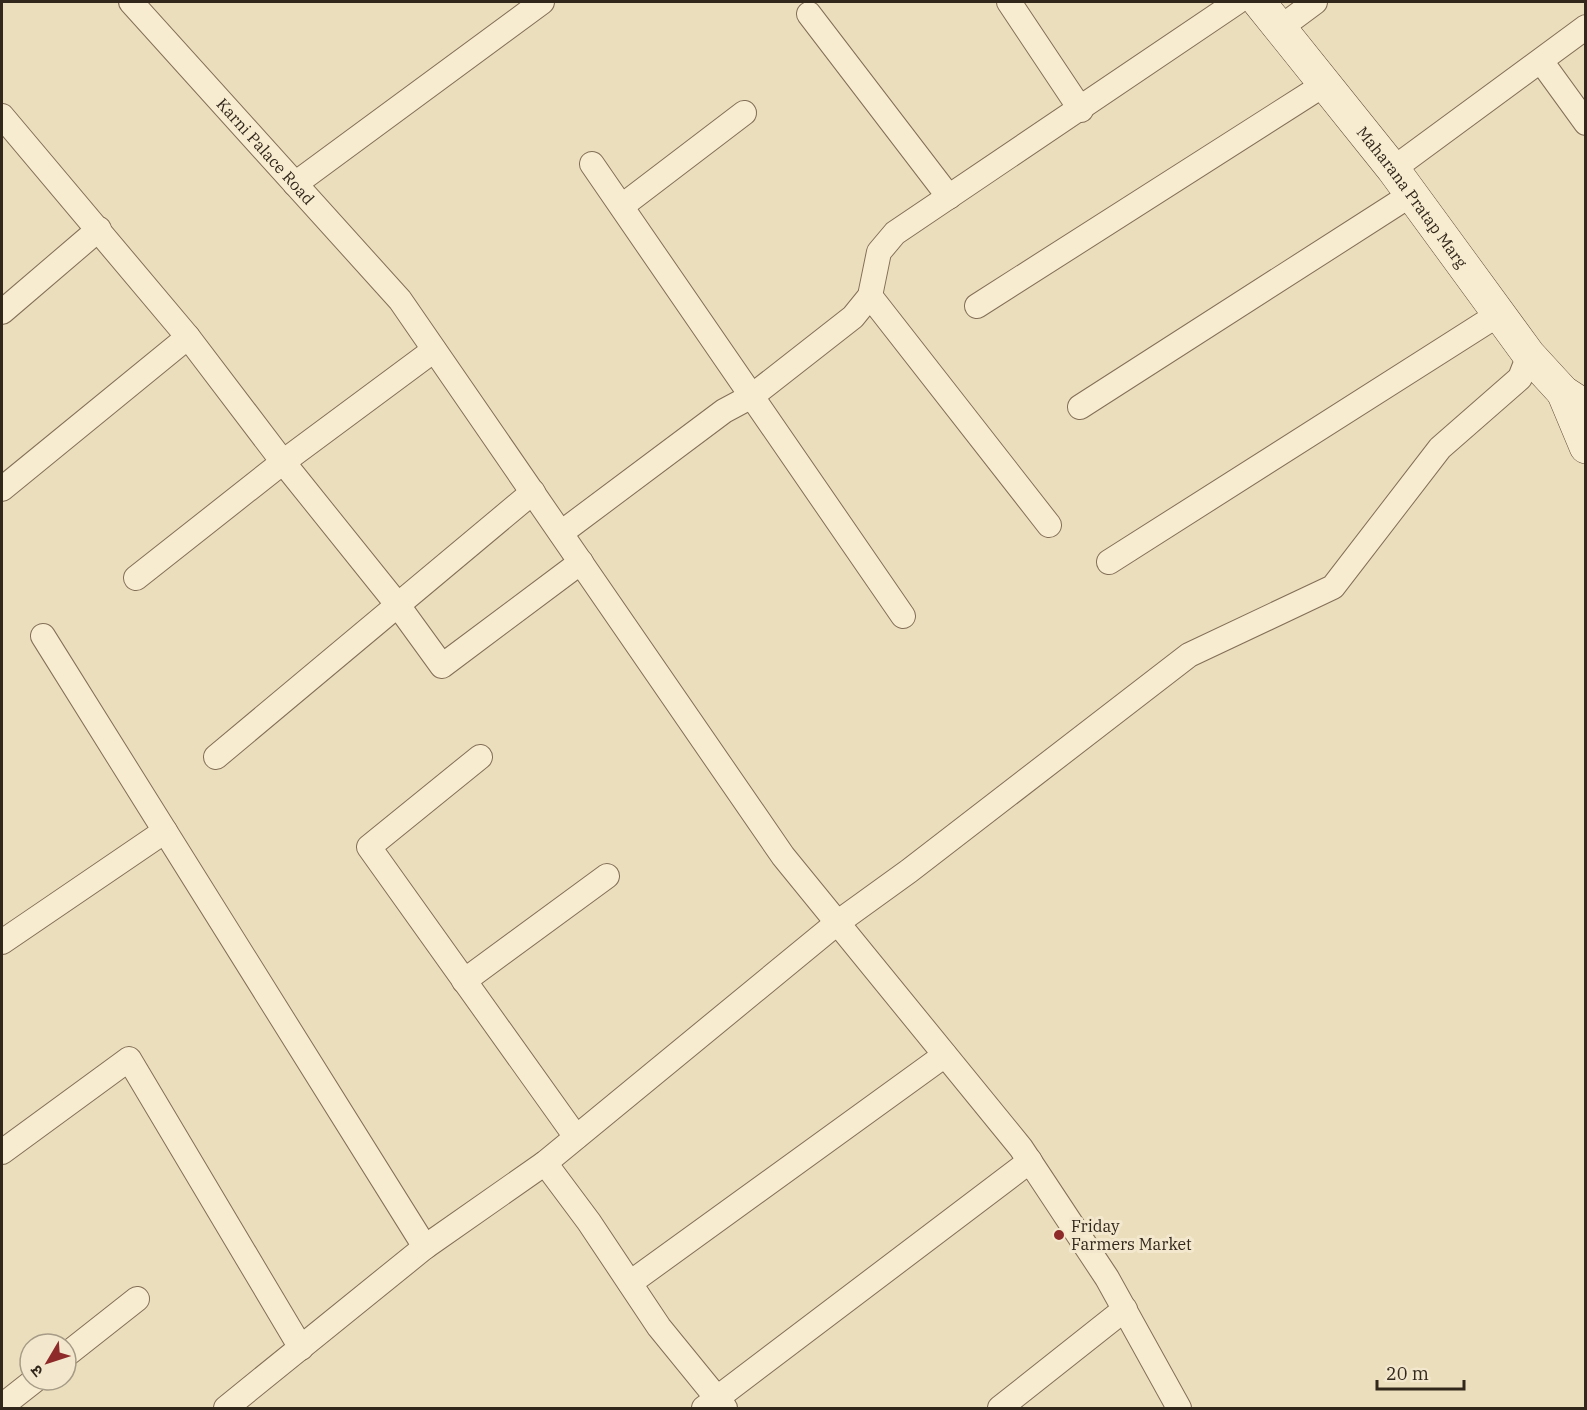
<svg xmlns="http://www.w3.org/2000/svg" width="1587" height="1410" viewBox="0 0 1587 1410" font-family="'IBM Plex Serif','Noto Sans Devanagari',serif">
	<rect width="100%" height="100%" fill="#ebdebd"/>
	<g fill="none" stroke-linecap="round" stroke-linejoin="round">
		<defs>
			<g id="street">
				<path id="s1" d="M131,2L400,300L783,856L1021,1148L1107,1278L1179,1408"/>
				<polyline points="1009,2 1081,110"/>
				<polyline points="809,14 949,197"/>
				<polyline points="1280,28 1315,2"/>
				<polyline points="1541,61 1586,123"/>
				<polyline points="2,116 188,337 283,462 397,604 442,666 581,562"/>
				<polyline points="592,164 903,616"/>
				<polyline points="1393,169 1586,27"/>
				<polyline points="295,184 542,2"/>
				<polyline points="622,206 744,113"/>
				<polyline points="870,296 1049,525"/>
				<polyline points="977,306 1325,84"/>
				<polyline points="2,312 99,229"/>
				<polyline points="1080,407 1412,194"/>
				<polyline points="2,489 188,337"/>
				<polyline points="561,533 724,411 752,396 853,317 870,296 879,252 895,233 1237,2"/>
				<polyline points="1109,562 1499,314"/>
				<polyline points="136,578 283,462 434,350"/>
				<polyline points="43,636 425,1247"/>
				<polyline points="216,757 533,492"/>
				<polyline points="480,757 369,847 576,1137"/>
				<polyline points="2,942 165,831"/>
				<polyline points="464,981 607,876"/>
				<polyline points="2,1152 129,1059 301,1348"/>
				<polyline points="545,1163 589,1222 659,1327 725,1408"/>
				<polyline points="630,1283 945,1055"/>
				<polyline points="66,1355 137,1299"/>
				<polyline points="7,1402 35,1380"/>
				<polyline points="226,1408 425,1247 545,1163 837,923 909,871 1189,655 1333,587 1440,448 1520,378 1529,355"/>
				<polyline points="704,1408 1030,1161"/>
				<polyline points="1000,1408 1125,1309"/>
			</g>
			<g id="secondary">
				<path id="s2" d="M1259,2L1393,169L1529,355L1563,392L1586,407"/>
				<polyline points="1563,392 1586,447"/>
			</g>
		</defs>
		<use href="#street" stroke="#836f57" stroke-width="26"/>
		<use href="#secondary" stroke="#64503b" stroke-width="34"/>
		<use href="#street" stroke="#f7ecd0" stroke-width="24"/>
		<use href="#secondary" stroke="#f7ecd0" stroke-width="33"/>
	</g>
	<circle fill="#8f2a2a" stroke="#f3e8cd" stroke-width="2" cx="1059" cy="1235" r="6"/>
	<g text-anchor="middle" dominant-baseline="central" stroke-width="6" stroke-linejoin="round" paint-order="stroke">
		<g font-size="16" fill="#32271b" stroke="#f3e8cd">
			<text stroke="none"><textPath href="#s1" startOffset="201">Karni Palace Road</textPath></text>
			<text stroke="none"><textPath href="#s2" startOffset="248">Maharana Pratap Marg</textPath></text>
		</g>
		<g font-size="16" fill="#32271b" stroke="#f3e8cd" text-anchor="start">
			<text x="1071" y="1226">Friday<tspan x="1071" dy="18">Farmers Market</tspan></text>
		</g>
	</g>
	<rect width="1587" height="1410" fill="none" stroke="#32271b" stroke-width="6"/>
	<g transform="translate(48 1362) rotate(231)"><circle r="28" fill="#f3e8cd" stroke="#a69b86" stroke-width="1.5"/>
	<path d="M0-4.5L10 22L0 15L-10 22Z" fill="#8f2a2a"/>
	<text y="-9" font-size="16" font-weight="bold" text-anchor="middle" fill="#32271b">उ</text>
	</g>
	<path d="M1377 1380v9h87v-9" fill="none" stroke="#32271b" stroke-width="3"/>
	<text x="1386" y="1380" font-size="18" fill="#32271b" stroke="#f3e8cd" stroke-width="4.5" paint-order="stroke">20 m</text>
</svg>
